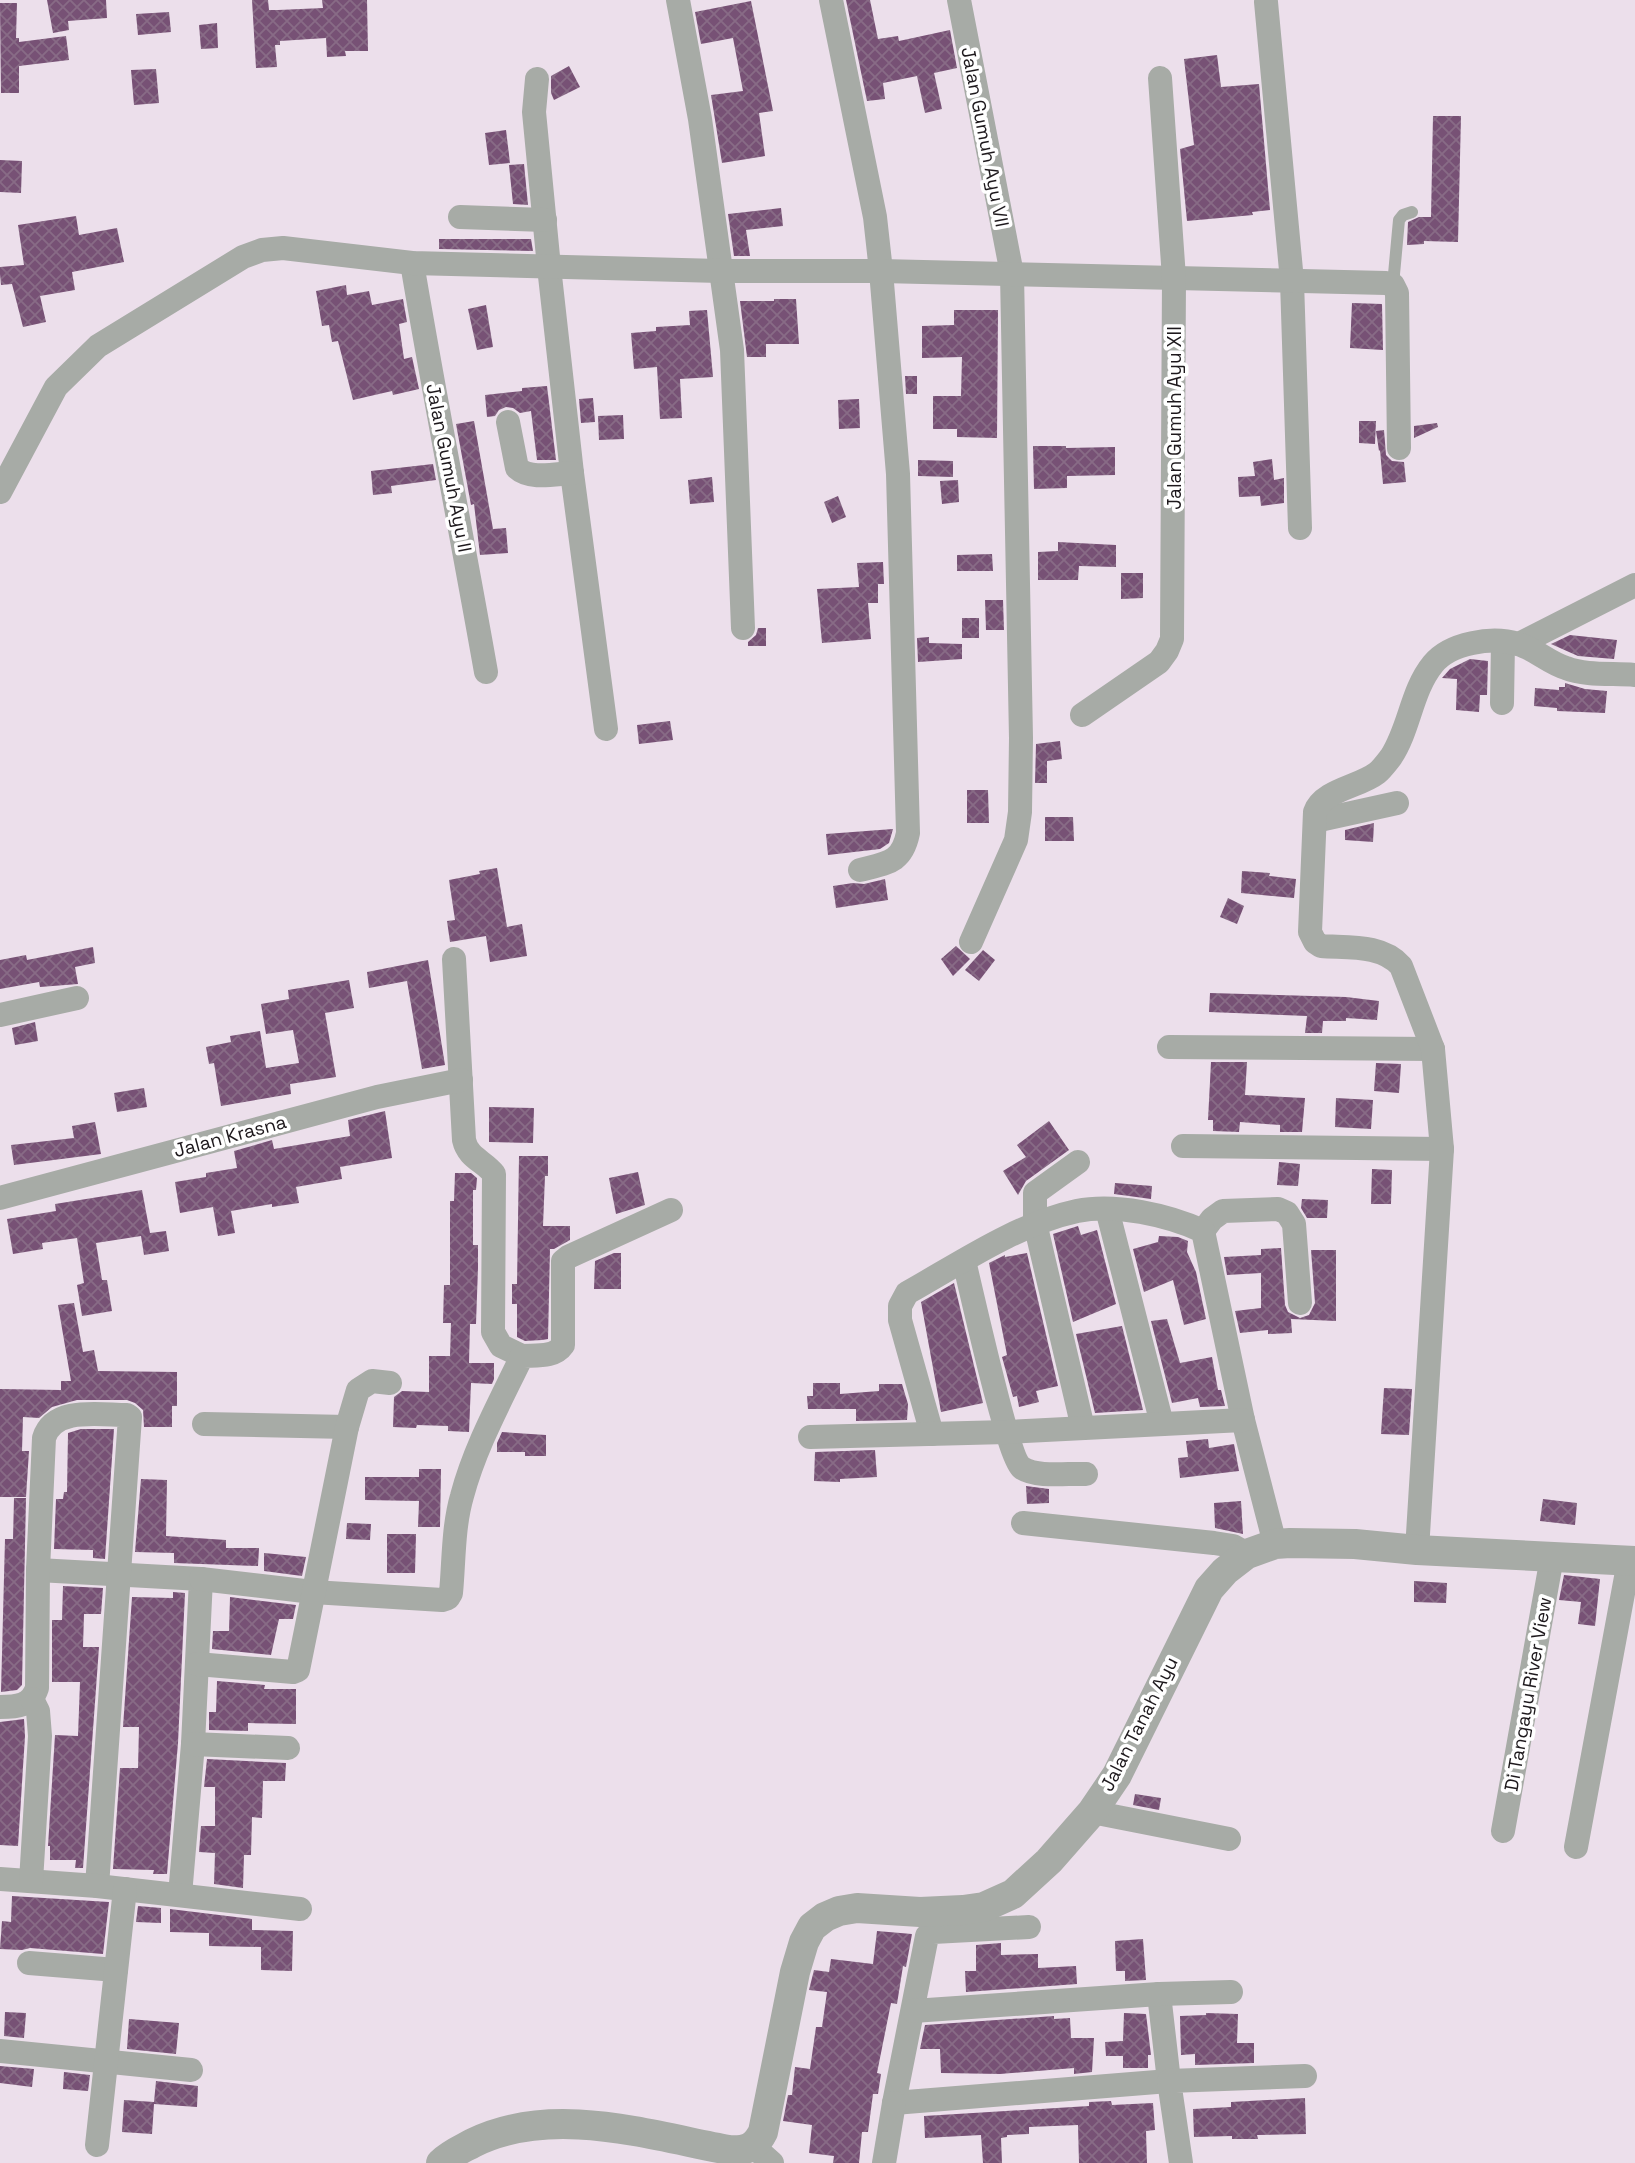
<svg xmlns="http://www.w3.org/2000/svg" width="1635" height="2163" viewBox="0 0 1635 2163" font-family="'Space Grotesk',sans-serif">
	<defs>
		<pattern id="building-cross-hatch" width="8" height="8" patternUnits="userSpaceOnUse" patternTransform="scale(1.75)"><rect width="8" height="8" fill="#775175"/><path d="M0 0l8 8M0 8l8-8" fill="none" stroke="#886b86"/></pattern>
	</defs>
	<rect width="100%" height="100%" fill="#ecdfeb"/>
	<g fill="url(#building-cross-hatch)">
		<polygon points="47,0 106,0 107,18 68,21 69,30 53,33"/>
		<polygon points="252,0 268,0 269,10 278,10 323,8 322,0 367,0 368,51 345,51 346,56 327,57 326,38 280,41 280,45 275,45 277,67 256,68"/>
		<polygon points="846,0 870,0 878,39 898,36 899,41 950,30 957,68 934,73 942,109 925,113 917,76 883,83 885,99 867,101"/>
		<polygon points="751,1 773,111 759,113 765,156 722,163 711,95 743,91 733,38 701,44 695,12"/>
		<polygon points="0,3 17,3 16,38 19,38 19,42 66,36 69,60 19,66 19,93 1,93"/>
		<polygon points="169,12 171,32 138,35 136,14"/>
		<polygon points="217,23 218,48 201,49 199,25"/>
		<polygon points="1217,55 1221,87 1259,84 1270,210 1252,212 1253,215 1187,221 1180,149 1194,145 1184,59"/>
		<polygon points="569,66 580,87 554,100 551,93 551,76"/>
		<polygon points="156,69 159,103 134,105 131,70"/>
		<polygon points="1433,116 1461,116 1458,242 1424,241 1424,244 1407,245 1408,222 1419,217 1431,217"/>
		<polygon points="506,130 510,163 489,165 485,133"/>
		<polygon points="0,160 22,161 21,193 0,192"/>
		<polygon points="524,164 528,205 513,204 509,165"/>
		<polygon points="781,208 783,226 746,230 750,256 734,256 728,214"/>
		<polygon points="76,216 79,235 117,228 124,262 72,272 75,290 40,296 46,322 23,327 12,284 1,285 0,274 0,267 24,265 18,225"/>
		<polygon points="439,239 531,239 533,251 439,249"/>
		<polygon points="346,285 347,295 369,291 372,305 403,299 407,322 399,324 404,359 412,357 419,389 393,395 392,391 353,400 338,341 332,342 329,325 322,326 316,291"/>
		<polygon points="774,299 796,299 799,344 766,344 766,357 747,357 740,301 774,301"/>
		<polygon points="1352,303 1382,304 1383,350 1350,348"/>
		<polygon points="486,305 493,347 477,350 468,309"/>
		<polygon points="707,310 713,377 680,379 682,418 660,419 657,367 634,369 631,333 656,331 656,327 690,325 689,311"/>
		<polygon points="954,310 998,310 997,438 957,437 957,429 933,429 933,396 961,396 962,357 922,358 922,326 954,325"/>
		<polygon points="905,376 917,376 917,394 906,394"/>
		<polygon points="547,386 556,460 537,460 531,411 520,413 513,408 506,407 499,410 495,416 487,417 485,395 522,391 522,388"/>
		<polygon points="593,398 595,422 581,423 579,399"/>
		<polygon points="859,399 860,428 839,429 838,400"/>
		<polygon points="623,415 624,439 599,440 598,416"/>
		<polygon points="474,421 493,529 506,528 508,553 480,555 474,504 471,505 456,424"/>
		<polygon points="1359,421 1376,421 1375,444 1359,443"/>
		<polygon points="1437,423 1438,427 1414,438 1414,426"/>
		<polygon points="1384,430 1386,455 1392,461 1404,462 1406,482 1383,484 1380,450 1379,451 1376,431"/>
		<polygon points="1033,446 1066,446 1066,448 1115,447 1115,475 1067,476 1067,488 1034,489"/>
		<polygon points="1272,459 1274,480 1284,478 1284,503 1261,506 1260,496 1239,497 1238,477 1255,476 1253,462"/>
		<polygon points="918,460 953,461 953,477 918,476"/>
		<polygon points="433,464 436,480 391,486 392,493 373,495 371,471"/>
		<polygon points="712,477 714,502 690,504 688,480"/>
		<polygon points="958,480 959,502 942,504 940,481"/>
		<polygon points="838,496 846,517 832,523 824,502"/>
		<polygon points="1058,542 1116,545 1116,567 1079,566 1078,580 1038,580 1038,552 1058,551"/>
		<polygon points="992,554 993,571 957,571 957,555"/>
		<polygon points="883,562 884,584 878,584 878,603 868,603 871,639 822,643 817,589 859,587 857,563"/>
		<polygon points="1121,573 1143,573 1143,598 1121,599"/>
		<polygon points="985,600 1003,600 1004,630 986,630"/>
		<rect x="962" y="618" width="17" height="20"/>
		<polygon points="758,628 766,628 766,646 748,646 748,642 756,635"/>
		<polygon points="1570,635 1617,640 1614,659 1578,656 1551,644"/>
		<polygon points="929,637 929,643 962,644 962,659 918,662 917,638"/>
		<polygon points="1470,659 1488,661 1487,695 1480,695 1479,712 1456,710 1457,679 1442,678 1450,669"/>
		<polygon points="1565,683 1585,689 1607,691 1605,713 1557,711 1557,708 1534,706 1535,688 1559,690 1559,687 1565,687"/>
		<polygon points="670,721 673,740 639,744 637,725"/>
		<polygon points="1060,741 1062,759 1047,761 1047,783 1035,783 1036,744"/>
		<polygon points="967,790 988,790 989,823 967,823"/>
		<polygon points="1045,817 1073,817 1074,841 1045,841"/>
		<polygon points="1374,823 1373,842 1345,840 1345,830"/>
		<polygon points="893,829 889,843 880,849 828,855 826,834"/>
		<polygon points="497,868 507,927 522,924 527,956 490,962 486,936 450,942 447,921 455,920 449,880 480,874 479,871"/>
		<polygon points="1242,871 1270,873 1269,876 1296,879 1294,898 1241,893"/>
		<polygon points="885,879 888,900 836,908 833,886 853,883 864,884"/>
		<polygon points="1228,898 1244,906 1237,924 1220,917"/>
		<polygon points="956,946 970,959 953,976 941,959"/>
		<polygon points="93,947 95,963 75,967 78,984 40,987 39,982 0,989 0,960 26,955 27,960"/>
		<polygon points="983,950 995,960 979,981 965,970"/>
		<polygon points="428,960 445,1065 422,1069 407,981 369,988 367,972"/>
		<polygon points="349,980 354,1008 325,1013 336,1077 290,1084 291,1094 221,1106 214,1063 209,1064 206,1047 231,1042 230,1036 260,1031 266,1068 299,1063 293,1030 266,1034 261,1004 289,999 288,990"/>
		<polygon points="1210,993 1346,997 1379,1001 1377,1020 1346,1018 1346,1021 1323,1021 1322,1033 1305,1033 1307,1016 1209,1012"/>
		<polygon points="35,1022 38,1041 15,1045 12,1028"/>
		<polygon points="1211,1062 1247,1062 1245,1095 1305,1098 1302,1132 1280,1132 1280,1125 1240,1122 1239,1132 1213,1131 1213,1120 1208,1120"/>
		<polygon points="1376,1063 1401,1064 1399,1093 1374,1091"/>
		<polygon points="144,1088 147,1107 117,1112 114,1093"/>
		<polygon points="1336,1098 1373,1100 1371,1129 1335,1127"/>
		<polygon points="489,1107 534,1108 533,1143 489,1142"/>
		<polygon points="385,1111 392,1158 340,1167 342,1179 296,1187 299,1203 272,1207 272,1204 231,1211 235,1233 218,1236 213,1207 180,1213 175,1182 206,1177 206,1173 237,1168 234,1151 272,1140 274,1149 350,1136 348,1120"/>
		<polygon points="1049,1121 1069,1150 1026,1181 1018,1195 1003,1171 1026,1157 1017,1145"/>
		<polygon points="95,1122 101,1154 14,1165 11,1145 74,1138 72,1126"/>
		<polygon points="519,1156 548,1156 548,1176 545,1176 543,1226 570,1226 570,1240 554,1249 550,1249 548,1339 542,1340 525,1341 517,1337 517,1304 512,1304 512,1284 517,1284"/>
		<polygon points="1279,1162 1300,1164 1298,1186 1277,1185"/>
		<polygon points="1372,1169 1392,1170 1391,1204 1371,1204"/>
		<polygon points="638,1172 645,1205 616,1214 609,1178"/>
		<polygon points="455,1173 471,1173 477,1178 476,1190 473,1190 473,1245 478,1245 478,1268 476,1324 470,1324 469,1363 494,1363 494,1379 492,1384 471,1383 469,1432 448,1431 448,1426 417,1425 416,1428 393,1427 394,1397 402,1391 429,1392 429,1356 450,1356 451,1323 443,1323 444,1285 450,1285 450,1201 454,1201"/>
		<polygon points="1115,1183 1152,1186 1151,1199 1114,1194"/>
		<polygon points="142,1190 150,1233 166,1231 169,1251 144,1255 141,1236 96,1243 102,1280 107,1280 112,1311 82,1316 77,1285 84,1283 77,1238 42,1243 43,1249 13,1254 7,1219 56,1211 55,1204"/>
		<polygon points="1302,1199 1328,1200 1327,1218 1307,1218 1301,1208"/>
		<polygon points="1078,1226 1081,1235 1097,1230 1116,1304 1073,1322 1053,1234"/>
		<polygon points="1159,1236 1178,1237 1188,1241 1187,1252 1196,1272 1206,1319 1184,1325 1173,1280 1144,1292 1133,1249 1158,1242"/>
		<polygon points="1281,1248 1285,1305 1288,1312 1300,1318 1309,1315 1315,1303 1311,1250 1336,1250 1336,1321 1291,1319 1292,1333 1268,1334 1268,1330 1240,1333 1235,1311 1261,1308 1261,1273 1227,1275 1224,1257 1261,1255 1261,1249"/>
		<polygon points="614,1253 621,1253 621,1289 594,1289 595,1261"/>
		<polygon points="1027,1253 1058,1386 1036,1391 1039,1402 1019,1407 1017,1396 1013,1397 1002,1357 1007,1355 989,1263 1005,1255 1005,1257"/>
		<polygon points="954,1283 983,1403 941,1412 921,1302"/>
		<polygon points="74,1303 83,1352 94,1350 98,1371 177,1372 177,1406 172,1406 172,1427 144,1427 143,1410 135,1403 127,1400 77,1400 52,1407 39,1418 23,1417 22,1451 29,1451 26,1497 0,1497 0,1389 61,1390 61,1381 71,1381 58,1305"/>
		<polygon points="1167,1319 1180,1363 1212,1357 1218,1390 1221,1390 1225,1406 1200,1407 1198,1398 1172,1403 1151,1321"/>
		<polygon points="1122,1326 1143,1410 1095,1413 1076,1334"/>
		<polygon points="813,1383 840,1383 840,1394 879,1391 879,1384 902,1384 908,1404 907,1420 856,1421 856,1409 808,1409 807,1396 813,1396"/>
		<polygon points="1384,1388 1412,1389 1409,1435 1381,1434"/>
		<polygon points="81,1429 114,1429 105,1559 93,1558 93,1550 54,1549 56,1499 63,1499 64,1492 67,1492 68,1433"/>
		<polygon points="502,1432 546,1435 546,1456 525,1456 525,1452 497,1452 497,1443"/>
		<polygon points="1208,1439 1209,1448 1234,1444 1239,1471 1180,1478 1178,1458 1188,1457 1186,1441"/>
		<polygon points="875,1450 877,1477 840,1479 840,1482 814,1481 815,1452"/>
		<polygon points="419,1469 441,1469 440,1527 418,1527 419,1501 365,1500 365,1477 419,1477"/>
		<polygon points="141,1479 167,1480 166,1536 226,1540 226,1548 259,1548 258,1566 174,1563 174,1553 135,1552"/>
		<polygon points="1026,1486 1049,1489 1049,1503 1027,1504"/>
		<polygon points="14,1498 26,1498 22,1685 17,1690 1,1692 5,1539 13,1539"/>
		<polygon points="1543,1499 1577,1503 1575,1525 1540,1521"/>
		<polygon points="1241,1501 1243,1534 1215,1528 1214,1503"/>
		<polygon points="347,1523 371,1524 370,1540 346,1539"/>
		<polygon points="387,1534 416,1534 415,1573 387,1573"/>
		<polygon points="264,1553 306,1557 302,1576 264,1571"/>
		<polygon points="1564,1575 1600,1579 1595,1626 1578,1624 1581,1602 1559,1600"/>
		<polygon points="1414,1581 1447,1583 1446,1603 1414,1602"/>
		<polygon points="63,1586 103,1588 101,1614 84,1614 83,1647 99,1647 83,1868 75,1868 76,1860 50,1860 50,1846 48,1846 55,1735 78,1736 80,1682 52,1682 52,1620 62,1620"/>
		<polygon points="173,1592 185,1593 178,1743 167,1874 153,1874 154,1870 113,1869 120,1768 138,1768 139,1727 123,1727 132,1597 173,1598"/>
		<polygon points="230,1597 296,1605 293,1619 279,1619 271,1655 212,1649 213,1631 229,1631"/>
		<polygon points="217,1681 265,1685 264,1689 296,1689 296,1724 248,1723 248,1731 209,1730 209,1712 216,1712"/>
		<polygon points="24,1719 25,1736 18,1846 0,1845 0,1722"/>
		<polygon points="207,1759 286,1763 285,1781 263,1781 262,1818 252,1817 251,1855 244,1855 243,1888 214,1884 215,1853 199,1852 201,1826 215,1826 215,1787 204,1787"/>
		<polygon points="1135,1794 1161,1798 1159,1810 1133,1805"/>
		<polygon points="12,1896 109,1902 103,1954 30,1948 22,1950 0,1949 2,1921 11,1922"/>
		<polygon points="138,1906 161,1908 161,1923 136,1922"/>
		<polygon points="170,1909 252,1919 252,1930 293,1931 292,1971 261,1970 261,1947 209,1946 209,1933 170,1932"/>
		<polygon points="877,1931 912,1934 906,1967 903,1966 897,2004 891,2003 877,2073 881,2074 878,2094 873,2094 868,2132 862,2132 859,2163 833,2163 834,2156 809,2153 812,2125 783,2121 788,2095 792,2095 795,2067 810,2069 816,2027 822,2027 827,1992 809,1990 814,1970 829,1972 831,1959 873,1964"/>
		<polygon points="1143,1939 1146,1980 1125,1981 1125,1971 1116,1971 1115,1941"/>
		<polygon points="1001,1943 1001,1955 1038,1954 1038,1968 1076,1966 1077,1984 966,1992 965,1971 976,1971 976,1945"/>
		<polygon points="5,2012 26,2013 24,2038 4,2036"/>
		<polygon points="1124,2013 1146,2014 1151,2055 1148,2055 1148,2068 1123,2068 1123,2056 1106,2056 1105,2042 1123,2041"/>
		<polygon points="1206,2013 1238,2014 1237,2043 1254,2043 1254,2063 1195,2065 1195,2054 1181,2055 1180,2016 1206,2015"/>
		<polygon points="1054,2016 1054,2019 1070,2018 1071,2038 1094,2038 1092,2072 1074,2074 1074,2068 1000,2074 941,2073 940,2049 920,2049 925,2025"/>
		<polygon points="129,2019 179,2023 176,2054 127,2049"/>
		<polygon points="0,2066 34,2069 32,2087 0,2083"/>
		<polygon points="64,2072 90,2075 88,2091 63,2089"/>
		<polygon points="156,2081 198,2086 197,2107 154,2104 152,2134 122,2132 124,2100 154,2102"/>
		<polygon points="1305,2098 1306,2134 1257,2135 1258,2139 1232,2139 1232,2136 1194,2137 1193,2109 1231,2107 1231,2102"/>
		<polygon points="1111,2101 1112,2105 1153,2103 1155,2130 1146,2131 1147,2163 1079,2163 1078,2125 1029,2127 1029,2134 1007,2135 1007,2137 1001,2138 1002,2163 983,2163 981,2135 925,2138 924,2116 1089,2106 1089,2102"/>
	</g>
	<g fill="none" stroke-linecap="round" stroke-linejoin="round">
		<polyline stroke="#a7aba6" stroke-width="12" points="1393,285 1399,220 1403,215 1412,212"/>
		<g stroke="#a7aba6" stroke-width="24">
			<polyline points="678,0 700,119 732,350 743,628"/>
			<path d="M831,0L875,217L881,271L898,474L908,833C902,863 887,863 860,870"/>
			<polyline points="959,0 1012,274 1021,738 1020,812 1016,840 971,942"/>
			<polyline points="1266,2 1292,281 1300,528"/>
			<polyline points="537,79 534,112 549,267 572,473 606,729"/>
			<polyline points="460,217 545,220"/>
			<path d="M412,263C435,400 462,536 486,672"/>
			<path d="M508,422L517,468C530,480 555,474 572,473"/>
			<polyline points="0,492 56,387 98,346 243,257 262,250 283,248 412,263 720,271 881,271 1386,283 1393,285 1397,293 1399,448"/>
			<polyline points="1519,644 1635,585"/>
			<polyline points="1502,703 1503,642"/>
			<polyline points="1082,715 1159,662 1167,651 1172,639 1174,278 1160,78"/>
			<polyline points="1315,821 1397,803"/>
			<path d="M454,959L464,1140C468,1158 484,1161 494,1174L493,1332L501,1346L522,1356"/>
			<polyline points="0,1015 77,998"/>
			<polyline points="1169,1047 1433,1049"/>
			<polyline points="1183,1146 1442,1149"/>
			<polyline points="1078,1162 1035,1193 1035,1223 1083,1428"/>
			<polyline points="0,1198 377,1097 461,1080"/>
			<polyline points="1107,1209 1162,1424"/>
			<polyline points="1203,1231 1212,1219 1223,1211 1278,1209 1287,1213 1294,1224 1300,1303"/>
			<path d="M964,1261C971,1289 1008,1458 1022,1468C1038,1478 1068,1473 1086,1474"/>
			<polyline points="204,1424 347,1427"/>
			<path d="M932,1434L900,1320V1306L907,1293C959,1264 1017,1224 1077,1211C1115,1203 1168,1215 1203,1231L1243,1420L1275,1544"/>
			<polyline points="810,1437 1007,1432 1243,1420"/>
			<polyline points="1023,1523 1214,1543 1233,1546 1247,1554"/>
			<path d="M1417,1550L1442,1149L1433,1049L1401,966C1382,944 1348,948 1321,946L1315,942L1310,932L1315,812C1323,790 1359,787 1377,773C1382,769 1387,762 1391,757C1410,728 1411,691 1433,664C1450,643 1492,636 1518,644C1535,649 1549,663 1566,668C1586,676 1613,673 1635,675"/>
			<polyline points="38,1570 201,1579 193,1744 180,1895"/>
			<path d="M201,1579L313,1592L442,1600L448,1598L451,1593C454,1561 453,1527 462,1496C475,1447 500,1402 522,1356C536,1355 554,1358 563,1345V1261L568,1257L671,1210"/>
			<polyline points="197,1664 293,1672 298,1670 347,1427 358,1390 372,1381 390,1383"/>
			<path d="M0,1707C17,1707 31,1706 37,1688L38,1570L44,1438C54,1406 100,1415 127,1415L130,1417L97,1886"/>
			<polyline points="193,1744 288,1748"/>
			<polyline points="1092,1812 1229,1839"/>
			<polyline points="1503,1831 1552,1557"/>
			<polyline points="1576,1847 1629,1561"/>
			<polyline points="0,1879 97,1886 300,1909"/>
			<polyline points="31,1881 40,1736 38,1711 32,1699"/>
			<polyline points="1029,1927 933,1932 927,1936 894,2103 1169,2081 1159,1994"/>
			<polyline points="29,1963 116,1970"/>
			<polyline points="913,2011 1159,1994 1231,1992"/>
			<polyline points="0,2051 191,2070"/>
			<polyline points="97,2145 125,1889"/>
			<polyline points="754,2147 772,2163"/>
			<polyline points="884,2163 894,2103"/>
			<polyline points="1181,2163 1169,2081 1305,2076"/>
		</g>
		<path stroke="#a7aba6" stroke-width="30" d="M441,2163C450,2154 462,2149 473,2143C552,2104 648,2135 729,2150C746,2151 755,2148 763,2132L795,1972L804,1942L812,1927L825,1917L839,1911L857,1908L920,1912L963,1910L984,1907L1013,1894L1049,1861L1092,1812L1117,1775L1209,1589L1225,1571L1247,1554L1275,1544L1290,1543L1355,1544L1417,1550L1635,1561"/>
	</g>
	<g text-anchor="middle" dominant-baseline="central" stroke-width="7" stroke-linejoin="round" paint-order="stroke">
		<g font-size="19" fill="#1d181c" stroke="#fff">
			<text transform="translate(985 137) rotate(79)">Jalan Gumuh Ayu VII</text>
			<text transform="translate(1174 418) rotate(-90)">Jalan Gumuh Ayu XII</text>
			<text transform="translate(449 468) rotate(79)">Jalan Gumuh Ayu II</text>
			<text transform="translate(230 1136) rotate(-15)">Jalan Krasna</text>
			<text transform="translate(1528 1694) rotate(-80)">Di Tangayu River View</text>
			<text transform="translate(1139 1724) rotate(-63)">Jalan Tanah Ayu</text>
		</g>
	</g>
</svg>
